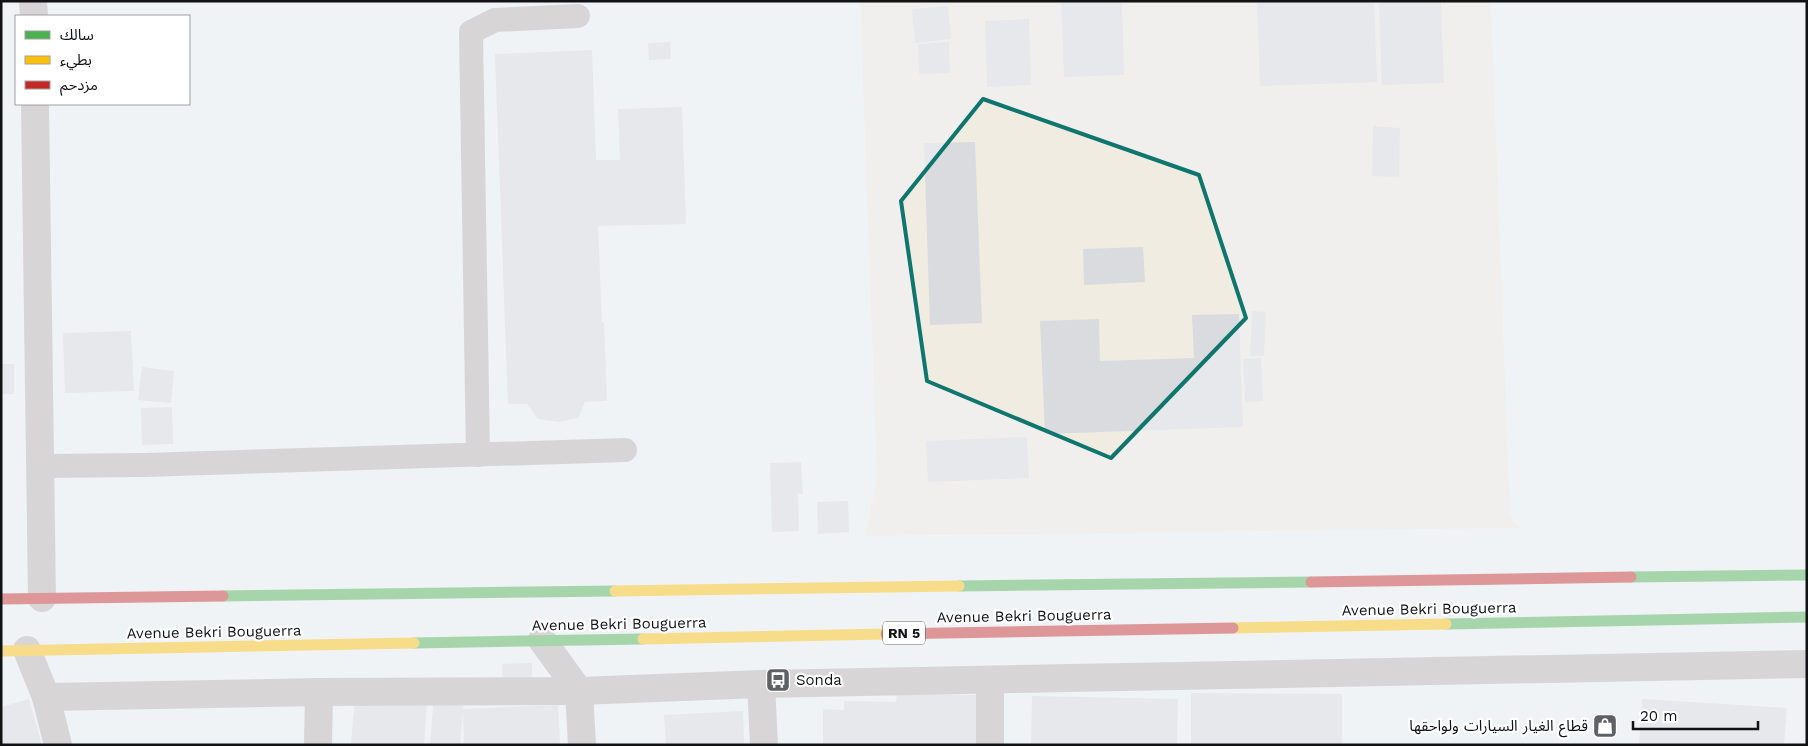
<svg xmlns="http://www.w3.org/2000/svg" width="1808" height="746" viewBox="0 0 1808 746" font-family="'Work Sans','Noto Sans Arabic',sans-serif">
	<rect width="100%" height="100%" fill="#f0f3f6"/>
	<polygon fill="#f1ece2" points="860,1 1491,1 1510,513 1515,523 1521,528 865,536 877,477"/>
	<g fill="#d9dbde">
		<polygon points="1061,1 1122,1 1124,75 1064,77"/>
		<polygon points="1257,1 1374,1 1377,82 1260,86"/>
		<polygon points="1379,1 1441,1 1444,83 1382,85"/>
		<polygon points="948,6 951,39 915,43 912,9"/>
		<polygon points="1029,19 1031,85 987,87 985,21"/>
		<polygon points="670,42 671,59 649,60 648,43"/>
		<polygon points="949,42 950,73 919,74 918,44"/>
		<polygon points="592,50 596,160 620,160 618,109 682,107 686,224 598,226 602,322 604,322 607,401 585,402 578,418 559,422 538,419 527,404 508,404 495,54"/>
		<polygon points="1373,126 1400,128 1399,177 1372,176"/>
		<polygon points="975,142 982,323 930,325 924,143"/>
		<polygon points="1143,247 1145,282 1084,285 1083,249"/>
		<polygon points="1252,311 1266,312 1264,356 1250,356"/>
		<polygon points="1239,314 1243,427 1045,434 1040,321 1099,319 1100,361 1194,358 1192,315"/>
		<polygon points="131,331 134,391 65,393 63,333"/>
		<polygon points="1261,358 1263,401 1245,402 1243,359"/>
		<rect x="1" y="364" width="13" height="30"/>
		<polygon points="142,367 174,371 171,403 138,400"/>
		<polygon points="172,407 173,444 142,445 141,408"/>
		<polygon points="1027,437 1029,478 928,482 926,441"/>
		<polygon points="801,462 803,494 798,494 799,531 772,532 770,463"/>
		<polygon points="848,501 849,532 818,534 817,502"/>
		<polygon points="532,663 532,687 503,687 502,664"/>
		<polygon points="1191,693 1342,694 1342,745 1191,745"/>
		<polygon points="897,694 980,695 979,745 823,745 823,709 844,710 844,701 896,702"/>
		<polygon points="355,696 427,702 424,745 351,745"/>
		<polygon points="434,696 464,699 463,709 558,705 560,745 464,745 463,710 460,745 430,745"/>
		<polygon points="1032,696 1178,699 1177,745 1031,745"/>
		<polygon points="29,699 42,745 1,745 1,707"/>
		<polygon points="1642,699 1787,708 1784,745 1639,745"/>
		<polygon points="743,711 744,745 666,745 664,715"/>
	</g>
	<g fill="none" stroke-linecap="round" stroke-linejoin="round">
		<g stroke="#bab2b1" stroke-width="24">
			<polyline points="478,455 471,32 495,20 578,16"/>
			<polyline points="40,466 144,465 625,450"/>
		</g>
		<g stroke="#bab2b1" stroke-width="28">
			<polyline points="33,1 34,16"/>
			<polyline points="35,104 42,598"/>
			<polyline points="542,640 579,691 582,745"/>
			<polyline points="27,650 46,697 58,745"/>
			<polyline points="990,680 990,745"/>
			<polyline points="761,684 764,745"/>
			<polyline points="46,697 319,692 579,691 761,684 1807,664"/>
			<polyline points="318,745 319,692"/>
		</g>
		<g stroke="#4caf50" stroke-width="11">
			<polyline points="1631,577 1807,575"/>
			<polyline points="959,586 1311,582"/>
			<polyline points="223,596 615,591"/>
			<polyline points="1446,624 1807,617"/>
			<polyline points="414,643 643,639"/>
		</g>
		<g stroke="#ffc107" stroke-width="11">
			<polyline points="615,591 959,586"/>
			<polyline points="1233,628 1446,624"/>
			<polyline points="643,639 886,634"/>
			<polyline points="1,651 414,643"/>
		</g>
		<g stroke="#c62828" stroke-width="11">
			<polyline points="1311,582 1631,577"/>
			<polyline points="1,599 223,596"/>
			<polyline points="886,634 1233,628"/>
		</g>
	</g>
	<path d="M0 0H1808V746H0ZM983,99L1199,175L1246,318L1111,458L927,381L901,201Z" fill="#f0f3f6" fill-opacity=".55" fill-rule="evenodd"/>
	<path fill="none" stroke="#0f766e" stroke-width="4" stroke-linejoin="round" d="M983,99L1199,175L1246,318L1111,458L927,381L901,201Z"/>
	<defs>
		<symbol id="bus-square" viewBox="-11 -11 22 22"><rect x="-9" y="-9" width="18" height="18" rx="4" fill="#5e6163" stroke="#fff"/><path d="M-5-6H5V4H4V6H2V4H-2V6H-4V4H-5ZM-3.5-4V0h7V-4ZM-3.5 1.2v1.5H-2V1.2ZM2 1.2v1.5H3.5V1.2Z" fill="#fff"/></symbol>
		<symbol id="shop-square" viewBox="-11 -11 22 22"><rect x="-9" y="-9" width="18" height="18" rx="4" fill="#5e6163" stroke="#fff"/><path d="M-5-2.5h2.3a2.7 3.5 0 0 1 5.4 0H5L5.5 6h-11ZM-1.5-2.5h3a1.5 2.3 0 0 0-3 0Z" fill="#fff"/></symbol>
	</defs>
	<g fill-rule="evenodd">
		<use href="#bus-square" x="764" y="666" width="28" height="28"/>
		<use href="#shop-square" x="1591" y="712" width="28" height="28"/>
	</g>
	<g text-anchor="middle" dominant-baseline="central" stroke-width="4.5" stroke-linejoin="round" paint-order="stroke">
		<rect fill="#fff" stroke="#58595a" stroke-width="1" x="883" y="621.5" width="42" height="23" rx="4"/>
		<g font-size="14" font-weight="bold" fill="#101214">
			<text x="904" y="633">RN 5</text>
		</g>
		<g font-size="15" fill="#101214" stroke="#fff">
			<text transform="translate(1429 609) rotate(-1)">Avenue Bekri Bouguerra</text>
			<text transform="translate(1024 616) rotate(-1)">Avenue Bekri Bouguerra</text>
			<text transform="translate(619 624) rotate(-1)">Avenue Bekri Bouguerra</text>
			<text transform="translate(214 632) rotate(-1)">Avenue Bekri Bouguerra</text>
		</g>
		<g font-size="15" fill="#101214" stroke="#fff" text-anchor="start">
			<text x="796" y="680">Sonda</text>
			<text x="1588" y="726" text-anchor="end">قطاع الغيار السيارات ولواحقها</text>
		</g>
	</g>
	<rect width="1808" height="746" fill="none" stroke="#101214" stroke-width="5"/>
	<rect x="15" y="15" width="175" height="90" fill="#ffffff" stroke="#9fa0a1"/>
	<rect x="25" y="31" width="25" height="8" fill="#4caf50" stroke="#9fa0a1"/>
	<text x="60" y="40" font-size="15" fill="#101214">سالك</text>
	<rect x="25" y="56" width="25" height="8" fill="#ffc107" stroke="#9fa0a1"/>
	<text x="60" y="65" font-size="15" fill="#101214">بطيء</text>
	<rect x="25" y="81" width="25" height="8" fill="#c62828" stroke="#9fa0a1"/>
	<text x="60" y="90" font-size="15" fill="#101214">مزدحم</text>
	<path d="M1633 721v8h125v-8" fill="none" stroke="#101214" stroke-width="2.5"/>
	<text x="1640" y="721" font-size="15" fill="#101214" stroke="#ffffff" stroke-width="4" paint-order="stroke">20 m</text>
</svg>
